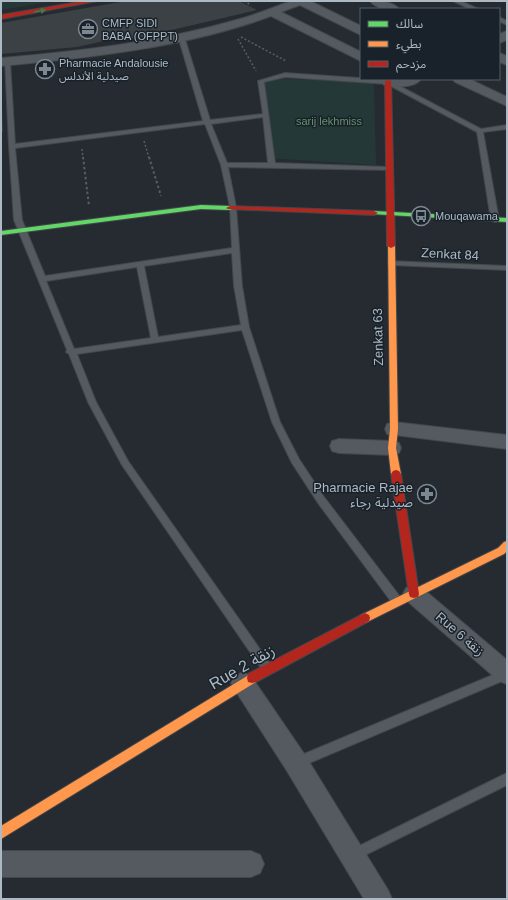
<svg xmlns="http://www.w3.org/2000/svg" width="508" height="900" viewBox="0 0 508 900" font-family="Arial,'Noto Sans Arabic',sans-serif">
	<rect width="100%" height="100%" fill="#252b30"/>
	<g fill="#243837">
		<polygon points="1,1 54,1 1,10"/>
		<polygon points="280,79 329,80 374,84 376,165 268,158 268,114 258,84"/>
	</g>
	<g fill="#3c4145">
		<polygon points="126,1 239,1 257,10 129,40 126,36 77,47 1,54 1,23"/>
		<polygon points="1,108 2,108 3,132 1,133"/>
	</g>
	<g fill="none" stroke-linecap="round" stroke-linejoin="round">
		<defs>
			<g id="lane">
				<polygon points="453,1 461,1 478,9 470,9"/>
				<polygon points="499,17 507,21 507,25 499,21"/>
				<path d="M181,34L184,36L210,120L263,114L258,81L285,73L388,80L481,129L507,125V129L483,132L499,220L495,222L491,220L477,132L387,84L285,77L264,82L275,163L389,167L392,169L391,170L228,167L236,207L242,286L249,327L280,422L299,459L324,497L401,598L402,601L401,604L397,605L393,604L318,503L292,463L272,422L242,330L77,354L96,402L128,461L271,665L272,668L271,671L267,673L263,671L122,465L88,402L69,354L66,352L67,350L14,220L9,146L5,60L10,61L15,144L203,121L178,36ZM263,117L268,163H227L211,124ZM205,124L221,165L230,207L232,248L45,276L22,220L15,148ZM232,253L234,286L241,325L158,337L144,266ZM137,267L151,338L74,349L46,281Z"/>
				<polygon points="388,261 507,266 507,270 391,265 388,265"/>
				<polygon points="507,669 507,679 300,767 296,769 292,767 290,763 292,759"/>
				<polygon points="507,773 507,785 357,859 353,861 349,859 347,855 349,851"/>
			</g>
			<g id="street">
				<path d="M291,1H310L361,26V35L300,5L281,12L361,52V61L271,16C188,47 89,58 1,66V58C80,51 160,42 236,20C255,15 272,8 291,1Z"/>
				<path d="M370,1C380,1 392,1 399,9C389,9 377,10 370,1Z"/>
				<polygon points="507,31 507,40 499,43 499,34"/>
				<polygon points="499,53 507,56 507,65 499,62"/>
				<path d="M384,79H421C414,89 394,87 384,85L382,82Z"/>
				<polygon points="453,79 469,79 507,97 507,106 455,82"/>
				<polygon points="394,422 507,435 507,449 387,434 385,429 387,424"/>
				<polygon points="339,439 392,441 399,443 401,448 399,453 392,455 339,453 332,451 330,446 332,441"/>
				<polygon points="414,585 422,588 507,660 507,684 499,681 406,600 403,594 406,588"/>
				<polygon points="243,672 251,676 305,755 388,890 392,899 364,899 287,771 235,690 231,683 235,676"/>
				<polygon points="1,851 251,851 260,855 264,864 260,873 251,877 1,877"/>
			</g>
			<g id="fast">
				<polygon points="201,205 230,206 234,208 230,210 201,209 1,235 1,231"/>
				<polygon points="374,211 507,218 507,222 372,214 370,213"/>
			</g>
			<g id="slow">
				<polygon points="388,244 394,244 395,246 398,429 396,448 401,474 399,477 393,477 391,474 388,448 390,429"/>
				<polygon points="507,541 507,551 504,554 369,621 365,623 361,621 360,618 361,615 498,548 504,542"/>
				<polygon points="252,673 256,674 257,678 256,682 1,839 1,826"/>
			</g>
			<g id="jam">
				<polygon points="85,1 97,1 1,19 1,15"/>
				<polygon points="385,79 391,79 395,246 391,248 387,246"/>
				<polygon points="230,206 374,211 378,213 374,215 228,209 226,208"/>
				<polygon points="396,470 399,471 401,474 419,594 418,597 414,598 410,597 409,594 391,474 393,471"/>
				<polygon points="365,613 369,615 370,618 369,621 256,682 252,683 248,682 247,678 248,674"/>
			</g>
		</defs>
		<use href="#lane" stroke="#42474b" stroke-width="2"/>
		<use href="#street" stroke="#42474b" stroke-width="2"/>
		<use href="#fast" stroke="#42474b" stroke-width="2"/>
		<use href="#slow" stroke="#42474b" stroke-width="2"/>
		<use href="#jam" stroke="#42474b" stroke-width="2"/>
		<g stroke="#585e63" stroke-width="1.5" stroke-dasharray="2 2" stroke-linecap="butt">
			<polyline points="244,1 251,5"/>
			<polyline points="241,37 286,61"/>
			<polyline points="238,39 256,71"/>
			<polyline points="144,141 149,158"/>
			<polyline points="82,149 83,158"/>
		</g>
		<g stroke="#585e63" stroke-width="2" stroke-dasharray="2.5 2.5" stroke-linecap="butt">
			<polyline points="83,157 89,206"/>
			<polyline points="149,157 161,196"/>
		</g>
		<use href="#lane" fill="#545a5f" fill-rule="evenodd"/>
		<use href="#street" fill="#545a5f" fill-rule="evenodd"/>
		<use href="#fast" fill="#63d668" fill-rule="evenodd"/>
		<use href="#slow" fill="#ff974d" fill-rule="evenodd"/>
		<use href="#jam" fill="#b3261e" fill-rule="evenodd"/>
	</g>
	<defs><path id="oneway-solid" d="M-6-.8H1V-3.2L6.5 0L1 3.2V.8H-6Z"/></defs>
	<use fill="#3e7c49" href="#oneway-solid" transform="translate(40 11) rotate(-10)"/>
	<defs>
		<symbol id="office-ring" viewBox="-11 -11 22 22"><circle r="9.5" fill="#19222a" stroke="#7d8790" stroke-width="1.5"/><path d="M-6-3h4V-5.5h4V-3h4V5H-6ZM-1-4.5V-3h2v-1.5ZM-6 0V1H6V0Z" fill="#7d8790"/></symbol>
		<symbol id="pharmacy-ring" viewBox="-11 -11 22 22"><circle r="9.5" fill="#19222a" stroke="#7d8790" stroke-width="1.5"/><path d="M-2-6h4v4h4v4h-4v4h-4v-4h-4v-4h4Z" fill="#7d8790"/></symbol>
		<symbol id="bus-ring" viewBox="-11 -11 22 22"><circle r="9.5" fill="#19222a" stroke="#7d8790" stroke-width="1.5"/><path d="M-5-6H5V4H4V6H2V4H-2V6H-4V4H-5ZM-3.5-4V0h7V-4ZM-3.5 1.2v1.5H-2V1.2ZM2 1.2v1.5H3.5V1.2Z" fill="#7d8790"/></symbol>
	</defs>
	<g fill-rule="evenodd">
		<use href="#office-ring" x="77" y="18" width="22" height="22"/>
		<use href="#pharmacy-ring" x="34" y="58" width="22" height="22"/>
		<use href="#bus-ring" x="410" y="205" width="22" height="22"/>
		<use href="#pharmacy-ring" x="416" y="483" width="22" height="22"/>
	</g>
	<g text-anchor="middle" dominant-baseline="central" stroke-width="3" stroke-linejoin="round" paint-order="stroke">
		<g font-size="11" fill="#adb9c3" stroke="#19222a" text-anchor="start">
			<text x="102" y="23">CMFP SIDI<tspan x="102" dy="13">BABA (OFPPT)</tspan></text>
			<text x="59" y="63">Pharmacie Andalousie<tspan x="59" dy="13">صيدلية الأندلس</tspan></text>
			<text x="435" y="216">Mouqawama</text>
		</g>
		<g font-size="11" fill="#659269" stroke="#19222a">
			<text x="329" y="121">sarij lekhmiss</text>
		</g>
		<g font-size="13" fill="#adb9c3" stroke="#19222a">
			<text transform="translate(450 254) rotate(3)">Zenkat 84</text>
			<text transform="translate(378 337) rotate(-91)">Zenkat 63</text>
			<text transform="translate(460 634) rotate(41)">Rue 6 زنقة</text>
		</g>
		<g font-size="13" fill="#adb9c3" stroke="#19222a" text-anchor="end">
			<text x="413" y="487">Pharmacie Rajae<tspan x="413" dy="15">صيدلية رجاء</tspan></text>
		</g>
		<g font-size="16" fill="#adb9c3" stroke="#19222a">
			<text transform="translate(242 667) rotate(-30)">Rue 2 زنقة</text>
		</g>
	</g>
	<rect width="508" height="900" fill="none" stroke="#adb9c3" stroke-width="4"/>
	<rect x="360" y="8" width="140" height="72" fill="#19222a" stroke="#545e67"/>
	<rect x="368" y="21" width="20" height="6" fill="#63d668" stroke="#545e67"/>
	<text x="396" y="28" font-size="12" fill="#adb9c3">سالك</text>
	<rect x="368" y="41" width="20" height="6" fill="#ff974d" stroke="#545e67"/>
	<text x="396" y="48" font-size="12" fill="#adb9c3">بطيء</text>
	<rect x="368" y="61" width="20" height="6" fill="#b3261e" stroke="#545e67"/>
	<text x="396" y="68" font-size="12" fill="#adb9c3">مزدحم</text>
</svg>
